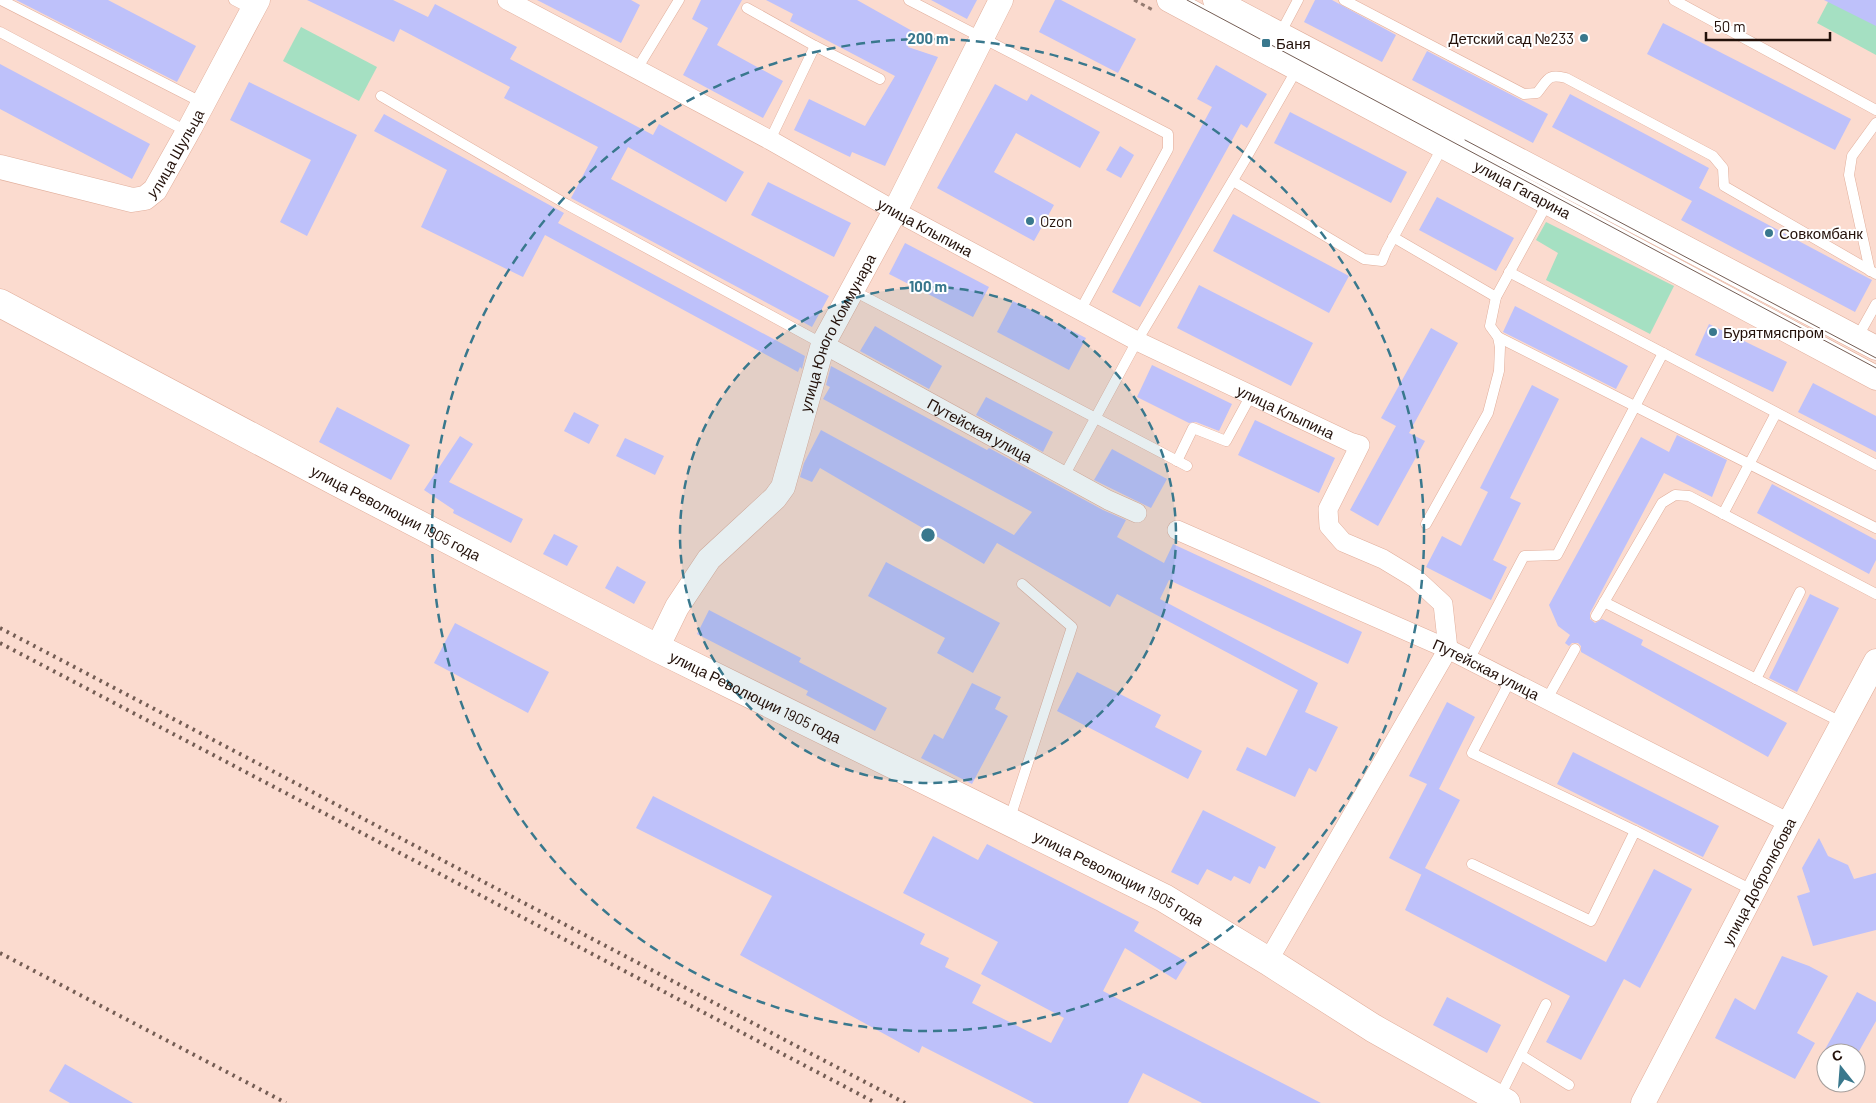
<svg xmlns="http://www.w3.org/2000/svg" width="1876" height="1103" viewBox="0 0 1876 1103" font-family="Barlow,sans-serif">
	<rect width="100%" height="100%" fill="#fbdbcf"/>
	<g fill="#a5e0c2">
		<polygon points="1829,0 1876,21 1876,55 1817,23"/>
		<polygon points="301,27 377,67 359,101 283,61"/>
		<polygon points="1546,222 1674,286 1650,334 1546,280 1558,253 1536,240"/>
	</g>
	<g fill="#bec1fa">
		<polygon points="16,0 108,0 196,46 177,82"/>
		<polygon points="307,0 393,0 428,17 435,4 517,47 510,59 653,135 659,124 744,172 726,202 628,147 611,179 829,296 812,327 571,198 598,147 504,98 510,87 400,29 394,42"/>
		<polygon points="537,0 631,0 640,5 621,43"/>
		<polygon points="701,0 742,0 717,45 783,81 763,118 683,75 708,28 692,19"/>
		<polygon points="766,0 857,0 914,32 908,47 938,57 885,166 852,152 850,157 794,130 809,99 865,126 895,76 790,21 793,14"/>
		<polygon points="931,0 977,0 967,19"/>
		<polygon points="1055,0 1061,0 1136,39 1118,73 1039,32"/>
		<polygon points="1315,0 1332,0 1396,35 1382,62 1304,22"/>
		<polygon points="1824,0 1876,0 1876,26"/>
		<polygon points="1663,23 1851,119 1835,150 1647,54"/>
		<polygon points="1427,51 1548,114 1533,143 1412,80"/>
		<polygon points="0,64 150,144 132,179 0,109"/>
		<polygon points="1216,65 1267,94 1247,128 1241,124 1140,307 1112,292 1212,107 1197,99"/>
		<polygon points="249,82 357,135 307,236 280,222 311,160 230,120"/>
		<polygon points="995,84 1027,101 1031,94 1100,132 1080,168 1016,133 994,172 1054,205 1034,241 937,188"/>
		<polygon points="1570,94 1709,168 1699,188 1872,280 1855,312 1681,220 1692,201 1552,127"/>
		<polygon points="1290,112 1407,172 1391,203 1274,143"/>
		<polygon points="384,114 564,213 558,223 805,356 802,369 800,367 798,372 545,235 523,277 421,227 447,170 374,131"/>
		<polygon points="1120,146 1134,155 1121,178 1106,170"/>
		<polygon points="768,182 851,223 834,257 751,215"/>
		<polygon points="1437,197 1514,238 1496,271 1419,230"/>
		<polygon points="1233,214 1349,276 1329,313 1213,251"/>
		<polygon points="905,243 989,287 973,317 889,274"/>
		<polygon points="1199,285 1313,343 1291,386 1177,328"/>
		<polygon points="1013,301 1086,338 1069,370 997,332"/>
		<polygon points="1515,306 1628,366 1616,389 1503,332"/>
		<polygon points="1709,324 1787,362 1773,392 1695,355"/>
		<polygon points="875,326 942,366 929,389 860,351"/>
		<polygon points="1431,328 1458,343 1409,433 1425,441 1378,526 1350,510 1396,426 1381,418"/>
		<polygon points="1152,365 1232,404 1219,431 1196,422 1189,423 1137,397"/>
		<polygon points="831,366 987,450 989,448 1103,510 1126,520 1117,537 1164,563 1173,544 1362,632 1348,664 1169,580 1160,599 1318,683 1305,712 1338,727 1316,772 1309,768 1295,797 1236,770 1247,747 1266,756 1298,690 1117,594 1110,607 997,543 984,564 820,468 812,482 800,477 804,463 821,430 1014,535 1032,512 823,399 830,387 826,385"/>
		<polygon points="1813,383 1876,416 1876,452 1798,412"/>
		<polygon points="1532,385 1559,399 1510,498 1521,503 1493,560 1507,567 1491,600 1426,567 1442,536 1461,546 1488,492 1480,488"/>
		<polygon points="986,397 1053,432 1043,452 976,415"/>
		<polygon points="337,407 410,445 391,480 319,442"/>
		<polygon points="574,412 599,425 589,444 564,431"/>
		<polygon points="1255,420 1335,458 1319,493 1238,455"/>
		<polygon points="1677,435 1727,460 1712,497 1664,473 1590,613 1590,619 1595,623 1602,619 1643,640 1641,645 1787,723 1768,757 1581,652 1581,646 1578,643 1572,643 1569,646 1565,643 1570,635 1558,626 1549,605 1641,437 1669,452"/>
		<polygon points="460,436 473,444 449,482 523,519 511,543 453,513 454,510 424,490"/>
		<polygon points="625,438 664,456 655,475 616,456"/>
		<polygon points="1112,449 1167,479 1151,508 1094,480"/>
		<polygon points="1772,484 1876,540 1876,560 1869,574 1757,513"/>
		<polygon points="554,534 578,546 567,566 543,554"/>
		<polygon points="886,562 1000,623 973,673 937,653 945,638 868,596"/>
		<polygon points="617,566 646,582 634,604 605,588"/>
		<polygon points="1810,594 1839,608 1797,692 1769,678"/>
		<polygon points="709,610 801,658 799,662 887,708 875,731 806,695 808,691 697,634"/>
		<polygon points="455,623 549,672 528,713 434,663"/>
		<polygon points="1077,672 1161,715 1155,727 1202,751 1188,779 1057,711"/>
		<polygon points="972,683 1001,697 995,709 1008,716 972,784 921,758 934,734 943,739"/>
		<polygon points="1447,702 1475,717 1439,789 1460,800 1425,868 1606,962 1654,869 1692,889 1640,988 1624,979 1581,1060 1546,1042 1570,996 1405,910 1423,871 1422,875 1389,858 1427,784 1409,776"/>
		<polygon points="1573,752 1719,826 1703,857 1557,784"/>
		<polygon points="653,796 925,934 920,944 949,958 945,967 981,985 972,1003 1051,1043 1064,1018 981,974 998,942 903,893 933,836 978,860 987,844 1139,922 1134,931 1187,962 1176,980 1125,948 1103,991 1321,1103 1202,1103 1143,1073 1128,1103 1034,1103 922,1046 919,1053 740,955 772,896 636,828"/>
		<polygon points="1203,810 1276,847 1265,869 1259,866 1250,884 1234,876 1231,881 1207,869 1198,885 1171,872"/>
		<polygon points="1819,838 1828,856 1848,865 1854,879 1876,873 1876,930 1813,946 1797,896 1810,892 1802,868"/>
		<polygon points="1782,956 1809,966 1828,976 1797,1033 1815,1043 1795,1079 1715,1038 1735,998 1755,1010"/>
		<polygon points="1857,992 1876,1002 1876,1021 1858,1053 1823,1053"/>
		<polygon points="1447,997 1501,1025 1487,1053 1433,1025"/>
		<polygon points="65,1064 133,1103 70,1103 49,1091"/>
	</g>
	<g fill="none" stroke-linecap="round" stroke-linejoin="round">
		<defs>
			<g id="service">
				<polyline points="1,0 203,103"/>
				<polyline points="234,0 253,10"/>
				<polyline points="909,0 1168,134 1168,149 1080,311"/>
				<path d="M1344,0L1524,94L1537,93C1548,80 1547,73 1566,78L1713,156L1723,168L1724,186L1876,274"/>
				<polyline points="1674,0 1876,110"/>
				<polyline points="747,8 815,46"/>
				<polyline points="0,32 188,132"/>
				<polyline points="1280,34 1298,0"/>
				<polyline points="637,69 679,0"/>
				<polyline points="381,96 566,204 823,344"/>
				<polyline points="770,140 815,46 880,79"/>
				<polyline points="1233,181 1364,259 1382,261 1386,251 1443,146"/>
				<polyline points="1393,237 1496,297"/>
				<polyline points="1870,271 1849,175 1852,156 1876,123"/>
				<polyline points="1509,272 1876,465"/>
				<polyline points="852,290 1187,466"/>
				<polyline points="1498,337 1876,528"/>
				<polyline points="1857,338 1876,304"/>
				<polyline points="1177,461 1193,428 1226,441 1251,395"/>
				<polyline points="1064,476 1137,341 1245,160 1297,69"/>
				<polyline points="1723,514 1776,413"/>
				<polyline points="1426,524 1488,413 1499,371 1500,347 1498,337 1490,326 1496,297 1548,202"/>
				<polyline points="1604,602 1843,723"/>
				<polyline points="1596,616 1662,503 1675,495 1689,496 1876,594"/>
				<polyline points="1469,660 1524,556 1557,555 1663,353"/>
				<polyline points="1756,679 1800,592"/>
				<polyline points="1510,681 1472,753 1635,831"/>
				<polyline points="1547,699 1575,649"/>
				<polyline points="1009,821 1072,627 1022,584"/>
				<polyline points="1472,864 1591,921 1635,831 1754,891"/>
				<polyline points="1521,1055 1569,1085"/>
				<polyline points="1499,1098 1546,1004"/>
			</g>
			<g id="minor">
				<path id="s1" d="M507,0L770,140L895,211L1137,341L1350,442L1360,445L1328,509L1329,526L1343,542L1383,559L1416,579L1443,604L1448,649L1268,961"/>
				<path id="s2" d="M823,344L1108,500L1137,513"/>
				<path id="s3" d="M1177,530L1448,649L1789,823"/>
			</g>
			<g id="tertiary">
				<path id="s4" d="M1169,0L1876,378"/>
				<polyline points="1215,0 1876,348"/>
				<path id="s5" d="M0,167L132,200L145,198L155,190L191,126L258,0"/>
				<path id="s6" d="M657,648L677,607L709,559L775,498L783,487L823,344L895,211L1001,0"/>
				<path id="s7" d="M1643,1103L1789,823L1876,661"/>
			</g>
			<g id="secondary">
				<path id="s8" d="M0,303L335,481L657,648L1164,898L1268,961L1373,1028L1506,1103"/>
			</g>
		</defs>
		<use href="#service" stroke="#e1ae9b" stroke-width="11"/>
		<use href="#minor" stroke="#e1ae9b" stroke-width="20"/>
		<use href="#tertiary" stroke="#e1ae9b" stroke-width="25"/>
		<use href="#secondary" stroke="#e1ae9b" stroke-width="29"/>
		<polyline stroke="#947b71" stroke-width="3" stroke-dasharray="4 4" stroke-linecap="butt" points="1134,0 1153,10"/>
		<use href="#service" stroke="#fff" stroke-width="10"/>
		<use href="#minor" stroke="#fff" stroke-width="19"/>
		<use href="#tertiary" stroke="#fff" stroke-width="24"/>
		<use href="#secondary" stroke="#fff" stroke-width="28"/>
		<g stroke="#745d54" stroke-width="1">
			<polyline points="1187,0 1876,368"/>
			<polyline points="1465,140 1876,358"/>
		</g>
		<g stroke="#745d54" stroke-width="4" stroke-dasharray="2.5 5" stroke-linecap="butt">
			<polyline points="0,628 905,1103"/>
			<polyline points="0,643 876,1103"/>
			<polyline points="0,953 286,1103"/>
		</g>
	</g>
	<circle cx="928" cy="535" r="248" fill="#39788d" fill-opacity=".12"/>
	<g fill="none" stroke="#39788d" stroke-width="2.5" stroke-dasharray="9 6">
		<circle cx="928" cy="535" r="248"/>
		<circle cx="928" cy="535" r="496"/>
	</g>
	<g fill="#39788d" stroke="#fff" stroke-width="2">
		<circle cx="1584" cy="38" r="5"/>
		<rect x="1261" y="38" width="10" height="10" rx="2.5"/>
		<circle cx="1030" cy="221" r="5"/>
		<circle cx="1769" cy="233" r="5"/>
		<circle cx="1713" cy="332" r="5"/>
	</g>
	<g text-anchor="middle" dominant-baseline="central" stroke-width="4" stroke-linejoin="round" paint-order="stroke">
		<g font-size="15" fill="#23110a" stroke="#fff" text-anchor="start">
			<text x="1574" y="38" text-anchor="end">Детский сад №233</text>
			<text x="1276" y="43">Баня</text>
			<text x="1040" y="221">Ozon</text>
			<text x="1779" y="233">Совкомбанк</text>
			<text x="1723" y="332">Бурятмяспром</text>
		</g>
		<g font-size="15" fill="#23110a" stroke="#fff">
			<text stroke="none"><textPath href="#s5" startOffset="204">улица Шульца</textPath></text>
			<text stroke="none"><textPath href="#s4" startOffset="401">улица Гагарина</textPath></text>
			<text stroke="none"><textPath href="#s1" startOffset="476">улица Клыпина</textPath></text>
			<text stroke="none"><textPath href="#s6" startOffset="371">улица Юного Коммунара</textPath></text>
			<text stroke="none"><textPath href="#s1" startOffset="881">улица Клыпина</textPath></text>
			<text stroke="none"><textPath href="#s2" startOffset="179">Путейская улица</textPath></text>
			<text stroke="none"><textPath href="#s8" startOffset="448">улица Революции 1905 года</textPath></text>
			<text stroke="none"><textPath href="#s3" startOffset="339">Путейская улица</textPath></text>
			<text stroke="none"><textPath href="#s8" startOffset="852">улица Революции 1905 года</textPath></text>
			<text stroke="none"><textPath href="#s8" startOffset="1258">улица Революции 1905 года</textPath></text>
			<text stroke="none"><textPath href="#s7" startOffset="250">улица Добролюбова</textPath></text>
		</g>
	</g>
	<circle cx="928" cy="535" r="8" fill="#39788d" stroke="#fff" stroke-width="2.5"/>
	<g font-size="15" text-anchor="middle" font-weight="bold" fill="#39788d" stroke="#fff" stroke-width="4" stroke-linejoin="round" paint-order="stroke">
		<text x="928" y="44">200 m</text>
		<text x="928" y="292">100 m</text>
	</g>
	<g transform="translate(1841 1068) rotate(343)"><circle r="24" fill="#ffffff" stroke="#a7a09d"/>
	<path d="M0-4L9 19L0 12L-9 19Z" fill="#39788d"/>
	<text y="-8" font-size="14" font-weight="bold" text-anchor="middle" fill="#23110a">С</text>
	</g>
	<path d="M1706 32v8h124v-8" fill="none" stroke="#23110a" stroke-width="2.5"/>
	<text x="1714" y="32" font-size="15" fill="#23110a" stroke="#ffffff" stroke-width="4" paint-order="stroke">50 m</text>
</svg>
